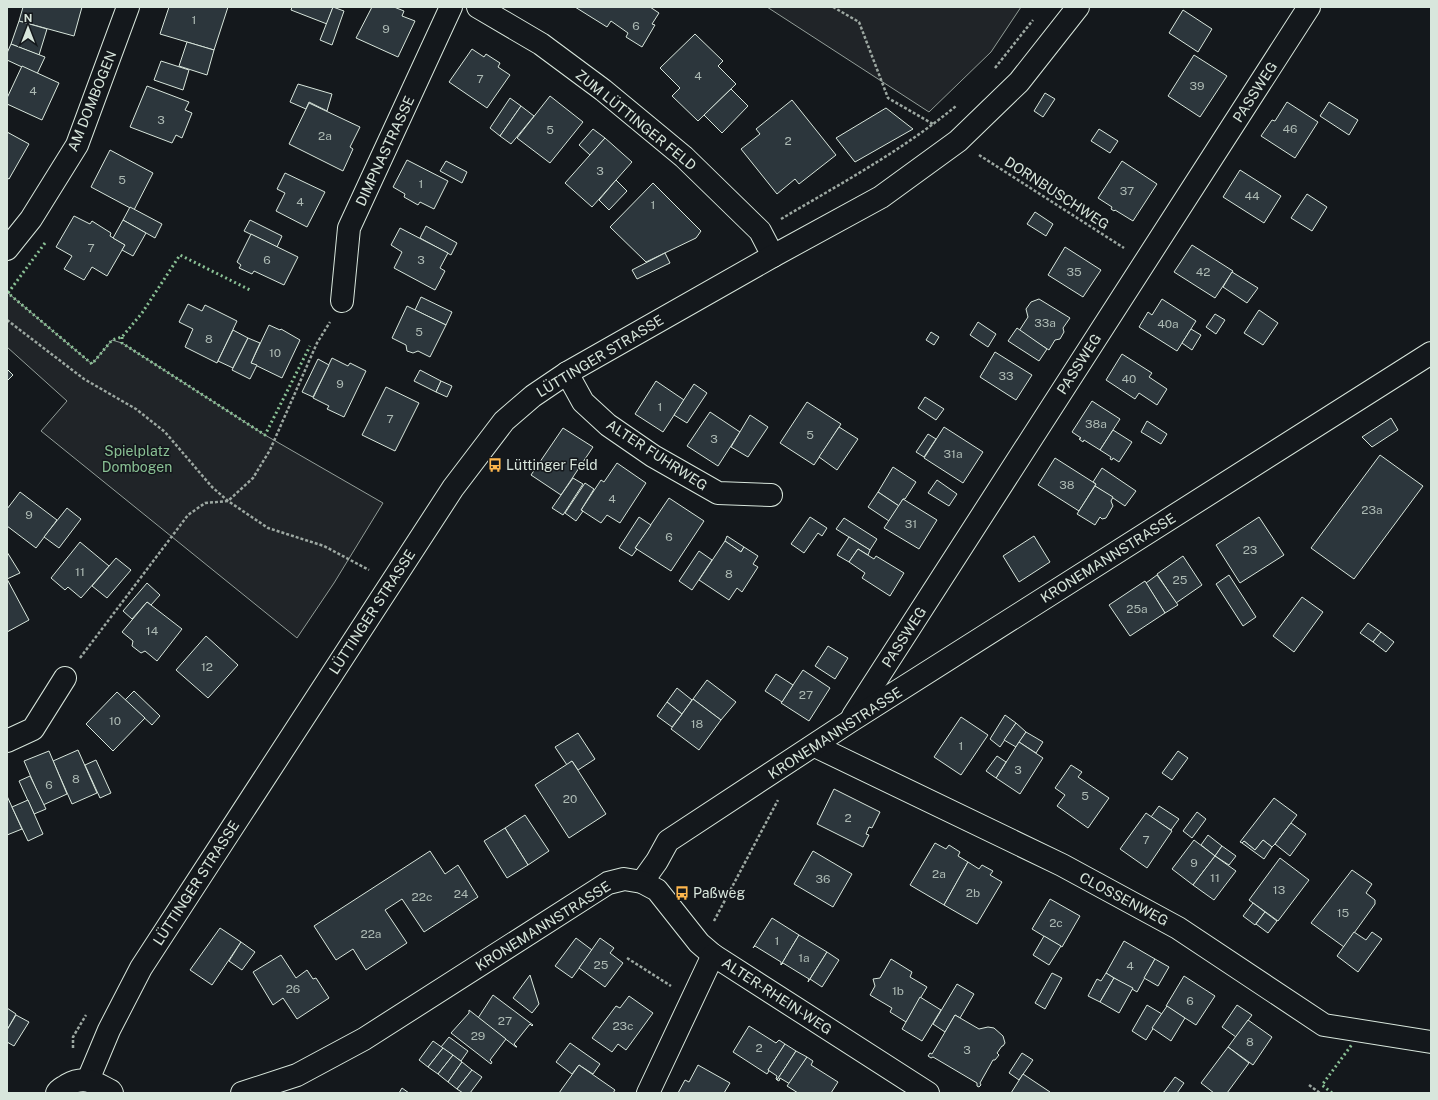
<svg xmlns="http://www.w3.org/2000/svg" width="1438" height="1100" viewBox="0 0 1438 1100" font-family="'Public Sans',sans-serif">
	<rect width="100%" height="100%" fill="#14181c"/>
	<g fill="#202428" stroke="#939e99">
		<polygon points="767,7 1021,7 991,52 929,112"/>
		<polygon points="8,293 92,364 112,340 122,343 265,435 383,503 334,583 297,638 41,431 67,401 7,347 7,295"/>
	</g>
	<g fill="#2c363c" stroke="#d8e6dc">
		<polygon points="23,7 82,7 74,36 19,21"/>
		<polygon points="169,7 228,7 214,50 160,34"/>
		<polygon points="292,7 333,7 327,24 291,10"/>
		<polygon points="333,7 344,11 332,45 320,40"/>
		<polygon points="372,7 394,7 404,11 402,16 415,21 398,57 356,38"/>
		<polygon points="575,7 650,7 659,13 652,24 655,25 642,47 626,37 628,33 611,21 607,27"/>
		<polygon points="1183,10 1212,29 1198,52 1169,33"/>
		<polygon points="19,21 47,29 39,55 11,44"/>
		<polygon points="695,34 723,61 718,66 736,84 698,121 672,96 680,88 660,68"/>
		<polygon points="187,42 214,50 207,75 179,66"/>
		<polygon points="11,44 45,57 37,74 7,60 7,53"/>
		<polygon points="472,49 484,57 486,54 500,63 498,67 510,75 487,108 449,82"/>
		<polygon points="1194,55 1227,76 1200,117 1168,96"/>
		<polygon points="161,61 189,70 183,90 154,80"/>
		<polygon points="22,66 59,83 42,120 7,104 7,98"/>
		<polygon points="298,84 332,94 327,111 309,102 306,109 290,102"/>
		<polygon points="147,86 189,102 185,110 192,113 182,138 176,135 172,143 130,127"/>
		<polygon points="731,89 748,106 722,133 704,115"/>
		<polygon points="1045,93 1055,99 1043,117 1034,111"/>
		<polygon points="550,96 583,122 550,163 517,138"/>
		<polygon points="510,98 521,106 500,136 490,128"/>
		<polygon points="792,100 836,155 799,184 795,179 777,194 741,149 760,134 756,129"/>
		<polygon points="1287,102 1318,122 1295,158 1261,136 1272,120 1275,121"/>
		<polygon points="1329,102 1358,120 1349,135 1320,116"/>
		<polygon points="309,103 360,127 350,147 353,149 343,171 289,144"/>
		<polygon points="521,106 534,116 511,144 500,136"/>
		<polygon points="886,108 913,129 855,162 836,138"/>
		<polygon points="593,129 605,138 590,155 579,145"/>
		<polygon points="1099,129 1118,141 1110,153 1091,141"/>
		<polygon points="7,132 29,144 9,179 7,178"/>
		<polygon points="605,138 632,162 592,207 565,183"/>
		<polygon points="110,150 153,173 134,210 91,187"/>
		<polygon points="407,160 448,181 434,209 420,202 418,205 404,197 405,194 393,187"/>
		<polygon points="446,161 467,172 462,183 440,171"/>
		<polygon points="1122,161 1157,184 1133,221 1115,210 1114,211 1111,209 1112,207 1098,198"/>
		<polygon points="1240,170 1281,196 1264,223 1223,197"/>
		<polygon points="285,173 325,192 307,227 276,211 285,193 277,189"/>
		<polygon points="616,180 627,191 609,210 599,200"/>
		<polygon points="653,183 701,231 696,238 646,262 610,227"/>
		<polygon points="1307,194 1327,207 1312,231 1291,218"/>
		<polygon points="130,207 162,224 155,238 123,220"/>
		<polygon points="1035,212 1053,224 1046,236 1027,224"/>
		<polygon points="74,216 90,224 92,221 111,233 110,236 125,245 107,276 92,267 84,280 64,269 72,256 56,247"/>
		<polygon points="123,220 146,233 133,256 122,250 125,245 113,238"/>
		<polygon points="250,220 282,236 277,247 244,231"/>
		<polygon points="426,226 457,243 451,255 420,238"/>
		<polygon points="400,228 448,253 440,268 445,271 435,290 394,268 402,252 391,245"/>
		<polygon points="251,234 298,257 284,285 254,271 252,274 239,268 241,265 237,262"/>
		<polygon points="1192,245 1233,271 1215,298 1174,272"/>
		<polygon points="1065,247 1101,270 1083,297 1048,275"/>
		<polygon points="665,253 670,263 637,279 632,270"/>
		<polygon points="1232,272 1258,288 1247,303 1223,287"/>
		<polygon points="421,297 452,312 446,325 415,310"/>
		<polygon points="1039,299 1070,318 1063,328 1064,332 1060,339 1055,340 1049,350 1019,331 1028,317 1026,309 1031,302"/>
		<polygon points="1162,299 1196,321 1177,351 1139,327 1148,312 1152,315"/>
		<polygon points="188,304 202,311 205,305 237,321 217,363 185,347 193,329 179,322"/>
		<polygon points="407,306 446,325 430,357 418,351 413,353 407,351 406,345 392,338"/>
		<polygon points="1259,310 1278,323 1263,345 1244,333"/>
		<polygon points="1215,314 1225,320 1216,334 1206,327"/>
		<polygon points="978,322 996,334 988,347 970,335"/>
		<polygon points="269,325 280,330 281,329 300,340 282,378 251,363"/>
		<polygon points="1017,328 1047,349 1039,361 1008,341"/>
		<polygon points="1191,329 1201,335 1192,350 1182,343"/>
		<polygon points="233,330 248,338 233,368 218,361"/>
		<polygon points="931,332 939,337 934,345 926,340"/>
		<polygon points="248,338 260,343 251,363 257,365 250,379 232,370"/>
		<polygon points="995,352 1032,375 1016,400 980,377"/>
		<polygon points="1122,354 1152,373 1149,377 1167,389 1157,405 1139,393 1135,399 1106,380"/>
		<polygon points="332,358 348,366 350,363 366,371 344,417 327,409 329,406 313,398"/>
		<polygon points="318,359 329,365 313,397 302,392"/>
		<polygon points="7,369 13,375 7,381"/>
		<polygon points="420,370 441,381 436,392 414,381"/>
		<polygon points="441,381 452,386 447,397 436,392"/>
		<polygon points="656,381 684,400 663,432 635,414"/>
		<polygon points="694,384 707,393 687,423 674,415"/>
		<polygon points="386,387 419,403 395,451 362,435"/>
		<polygon points="925,397 944,409 936,420 918,408"/>
		<polygon points="1092,401 1120,419 1100,450 1084,440 1083,442 1079,439 1081,438 1072,432"/>
		<polygon points="807,402 841,424 814,465 780,443"/>
		<polygon points="710,412 740,432 718,466 687,446"/>
		<polygon points="750,415 768,427 748,457 731,447"/>
		<polygon points="1391,418 1398,430 1372,447 1362,437"/>
		<polygon points="1147,421 1167,434 1161,444 1141,432"/>
		<polygon points="839,427 858,439 837,470 819,457"/>
		<polygon points="944,427 983,452 963,483 924,458"/>
		<polygon points="563,428 593,447 561,495 531,475"/>
		<polygon points="1113,430 1132,442 1119,462 1113,458 1112,460 1110,459 1111,457 1100,450"/>
		<polygon points="928,434 936,439 924,457 916,452"/>
		<polygon points="1380,455 1423,486 1354,579 1311,548"/>
		<polygon points="1055,458 1096,484 1079,511 1038,485"/>
		<polygon points="617,463 646,483 620,523 607,515 601,523 581,510 601,480 604,482"/>
		<polygon points="893,467 916,482 905,499 903,499 899,506 878,492"/>
		<polygon points="1102,468 1136,491 1125,506 1095,486 1096,484 1093,482"/>
		<polygon points="573,478 583,484 563,515 552,508"/>
		<polygon points="937,480 957,494 949,506 928,493"/>
		<polygon points="585,483 594,489 581,510 583,511 576,521 565,513"/>
		<polygon points="1095,486 1113,497 1111,501 1113,506 1106,518 1102,519 1100,517 1095,525 1077,514"/>
		<polygon points="20,492 57,520 36,548 7,526 7,509"/>
		<polygon points="878,492 899,506 889,521 868,507"/>
		<polygon points="669,498 704,521 671,571 635,548"/>
		<polygon points="903,499 937,520 919,549 884,528"/>
		<polygon points="67,508 81,519 59,548 44,537"/>
		<polygon points="639,517 651,525 635,548 637,549 632,556 619,548"/>
		<polygon points="810,517 827,528 822,536 818,533 804,553 791,544"/>
		<polygon points="1259,517 1284,555 1240,583 1216,545"/>
		<polygon points="844,518 877,539 870,550 836,529"/>
		<polygon points="727,536 744,547 741,552 725,541"/>
		<polygon points="1034,536 1050,562 1019,582 1003,556"/>
		<polygon points="849,537 870,550 868,555 858,549 849,562 837,555"/>
		<polygon points="725,541 741,552 744,547 758,556 753,564 758,567 742,592 737,588 729,600 699,580"/>
		<polygon points="80,542 109,566 81,598 68,587 65,590 51,578"/>
		<polygon points="858,549 874,559 876,556 904,573 890,596 862,578 865,573 849,562"/>
		<polygon points="699,551 712,560 692,590 679,581"/>
		<polygon points="7,552 20,573 7,579"/>
		<polygon points="1183,556 1202,585 1176,603 1157,574"/>
		<polygon points="116,558 131,570 107,598 92,586"/>
		<polygon points="1157,575 1178,605 1165,613 1146,583"/>
		<polygon points="1229,575 1256,617 1243,626 1216,584"/>
		<polygon points="7,579 29,620 7,632"/>
		<polygon points="1145,581 1165,613 1130,636 1109,605"/>
		<polygon points="147,583 160,595 151,605 147,602 132,619 123,611"/>
		<polygon points="1302,597 1323,612 1294,652 1273,636"/>
		<polygon points="147,602 182,629 157,661 145,651 141,653 132,646 133,641 122,632"/>
		<polygon points="1368,623 1381,632 1373,642 1360,633"/>
		<polygon points="1381,632 1394,642 1386,652 1373,642"/>
		<polygon points="206,636 238,665 208,698 176,670"/>
		<polygon points="828,646 848,658 835,679 815,666"/>
		<polygon points="803,670 830,688 809,721 781,703"/>
		<polygon points="776,674 793,685 782,702 765,691"/>
		<polygon points="707,680 736,702 721,720 693,699"/>
		<polygon points="677,688 692,700 682,714 667,702"/>
		<polygon points="134,691 160,716 152,725 125,700"/>
		<polygon points="117,692 145,718 113,751 86,724"/>
		<polygon points="693,699 721,720 699,750 671,729"/>
		<polygon points="667,702 682,714 672,727 657,716"/>
		<polygon points="1005,715 1016,723 1000,747 990,739"/>
		<polygon points="961,717 988,735 961,775 934,757"/>
		<polygon points="1016,723 1026,732 1016,747 1004,740"/>
		<polygon points="1026,732 1043,742 1036,753 1019,742"/>
		<polygon points="578,733 595,759 578,770 572,761 567,765 555,747"/>
		<polygon points="1019,742 1043,758 1020,794 996,778"/>
		<polygon points="78,750 97,793 72,804 53,761"/>
		<polygon points="49,751 67,794 43,805 24,761"/>
		<polygon points="1178,751 1188,758 1172,780 1162,773"/>
		<polygon points="997,756 1006,762 996,778 986,771"/>
		<polygon points="96,760 111,793 100,798 85,765"/>
		<polygon points="572,761 606,814 569,838 535,785"/>
		<polygon points="1071,765 1082,772 1078,777 1109,798 1088,828 1057,806 1065,795 1055,788"/>
		<polygon points="30,776 46,809 34,814 19,781"/>
		<polygon points="834,789 880,812 872,828 869,827 866,834 869,835 863,847 817,824"/>
		<polygon points="7,796 22,829 7,835"/>
		<polygon points="1274,798 1297,815 1275,844 1272,847 1263,840 1255,850 1244,841 1242,843 1240,842"/>
		<polygon points="28,800 43,834 28,841 12,807"/>
		<polygon points="1159,806 1179,819 1171,830 1151,817"/>
		<polygon points="1197,812 1206,819 1192,838 1183,831"/>
		<polygon points="1146,813 1172,831 1147,868 1120,849"/>
		<polygon points="525,815 549,851 528,865 505,828"/>
		<polygon points="1291,823 1306,834 1290,856 1275,844"/>
		<polygon points="505,828 528,865 507,878 484,841"/>
		<polygon points="1208,835 1222,846 1215,856 1201,845"/>
		<polygon points="1194,840 1215,856 1193,885 1172,869"/>
		<polygon points="1263,840 1272,847 1264,859 1242,843 1244,841 1255,850"/>
		<polygon points="935,843 946,849 949,845 960,852 958,856 968,862 944,905 910,885"/>
		<polygon points="1222,846 1236,856 1229,865 1215,856"/>
		<polygon points="430,851 445,874 458,865 478,897 424,932 402,899 385,910 407,943 366,970 353,949 336,960 314,926"/>
		<polygon points="813,851 852,874 833,907 794,884"/>
		<polygon points="1215,856 1236,871 1214,900 1193,885"/>
		<polygon points="1280,858 1309,880 1278,921 1249,900"/>
		<polygon points="968,862 979,869 982,865 993,871 990,875 1002,882 977,924 944,905"/>
		<polygon points="1352,870 1372,884 1366,893 1375,900 1375,904 1344,947 1311,923"/>
		<polygon points="1050,899 1080,916 1062,947 1032,929"/>
		<polygon points="1253,903 1265,912 1255,925 1243,916"/>
		<polygon points="1265,912 1277,921 1268,933 1256,924"/>
		<polygon points="772,918 799,935 781,965 781,962 755,946 753,948"/>
		<polygon points="220,928 241,942 212,985 190,970"/>
		<polygon points="1354,932 1366,940 1372,932 1382,939 1358,972 1337,956"/>
		<polygon points="799,935 827,952 808,982 809,979 783,963 781,965"/>
		<polygon points="1044,936 1061,946 1049,965 1033,955"/>
		<polygon points="576,938 592,950 572,978 555,966"/>
		<polygon points="600,938 614,948 610,953 623,963 605,987 579,968"/>
		<polygon points="1124,941 1155,959 1137,992 1106,973"/>
		<polygon points="241,942 255,952 242,970 229,961"/>
		<polygon points="827,952 839,960 822,987 810,979"/>
		<polygon points="281,955 296,978 307,970 313,979 316,978 329,998 297,1019 283,998 273,1005 253,972"/>
		<polygon points="891,959 912,972 910,977 927,987 906,1022 890,1012 892,1008 870,995 875,986 873,979 880,978"/>
		<polygon points="1155,959 1169,967 1158,986 1144,978"/>
		<polygon points="1052,973 1062,978 1045,1009 1035,1003"/>
		<polygon points="1106,973 1114,978 1100,1002 1088,996 1097,979 1101,981"/>
		<polygon points="530,975 539,1004 532,1013 513,998"/>
		<polygon points="1184,976 1215,996 1196,1025 1166,1006"/>
		<polygon points="1114,978 1133,988 1119,1013 1100,1002"/>
		<polygon points="957,984 974,994 960,1018 955,1015 945,1032 933,1024"/>
		<polygon points="493,995 533,1025 532,1026 530,1024 514,1044 517,1047 516,1047 478,1018"/>
		<polygon points="629,996 653,1013 626,1050 618,1044 612,1052 592,1038 616,1006 620,1008"/>
		<polygon points="920,997 941,1010 922,1041 902,1029"/>
		<polygon points="1147,1005 1162,1014 1146,1040 1132,1031"/>
		<polygon points="1237,1005 1252,1015 1236,1037 1222,1027"/>
		<polygon points="1167,1006 1185,1018 1171,1041 1152,1028"/>
		<polygon points="7,1008 16,1014 7,1030"/>
		<polygon points="469,1010 506,1039 490,1060 492,1062 491,1064 451,1033 469,1013"/>
		<polygon points="16,1015 29,1022 14,1046 7,1042 7,1030"/>
		<polygon points="955,1015 979,1029 988,1027 994,1028 1003,1036 1005,1043 1003,1046 1002,1046 997,1053 999,1055 995,1060 993,1060 980,1083 981,1085 979,1087 977,1086 977,1083 933,1057 931,1058 928,1056 930,1053 932,1054"/>
		<polygon points="1248,1020 1272,1037 1253,1065 1228,1047"/>
		<polygon points="749,1026 776,1043 779,1040 785,1044 768,1070 769,1071 767,1074 733,1052"/>
		<polygon points="449,1037 468,1051 461,1061 441,1047"/>
		<polygon points="433,1041 443,1048 428,1067 419,1060"/>
		<polygon points="570,1043 600,1064 593,1074 579,1065 572,1074 556,1062"/>
		<polygon points="785,1044 796,1051 777,1080 776,1079 777,1076 768,1070"/>
		<polygon points="1228,1047 1249,1063 1227,1093 1214,1093 1201,1083"/>
		<polygon points="443,1048 453,1055 438,1074 428,1067"/>
		<polygon points="796,1051 807,1057 790,1084 780,1078 779,1081 777,1080"/>
		<polygon points="1022,1053 1033,1060 1019,1080 1009,1073"/>
		<polygon points="453,1055 462,1062 448,1082 438,1074"/>
		<polygon points="807,1057 813,1061 811,1065 838,1082 831,1093 798,1093 787,1086"/>
		<polygon points="462,1062 472,1070 457,1089 448,1082"/>
		<polygon points="579,1065 615,1090 613,1093 559,1093"/>
		<polygon points="698,1065 730,1083 724,1093 678,1093 685,1080 689,1082"/>
		<polygon points="472,1070 482,1077 470,1093 463,1093 457,1089"/>
		<polygon points="1023,1074 1050,1092 1049,1093 1011,1093"/>
		<polygon points="1175,1077 1184,1083 1177,1093 1161,1093 1164,1092"/>
		<polygon points="402,1088 409,1093 399,1093"/>
	</g>
	<g fill="none" stroke-linecap="round" stroke-linejoin="round">
		<defs>
			<g id="minor">
				<polyline points="478,7 541,44 603,90 684,157 760,231 773,256"/>
				<polyline points="7,249 31,219 77,145 128,7"/>
				<polyline points="342,301 349,228 451,7"/>
				<polyline points="567,373 583,402 608,425 653,456 718,493 771,495"/>
				<polyline points="853,716 1309,7"/>
				<polyline points="7,741 33,729 65,678"/>
				<polyline points="815,746 1062,865 1178,928 1324,1025 1431,1042"/>
				<polyline points="642,882 657,861 668,841 849,722 1431,353"/>
				<polyline points="88,1080 109,1030 141,968 453,488 504,421 533,396 567,373 773,256 881,197 958,141 1019,82 1078,7"/>
				<path d="M57,1093C59,1089 63,1088 67,1085C85,1075 95,1083 111,1091L112,1093"/>
				<polyline points="242,1093 297,1075 364,1039 608,883 624,879 642,882 657,890 699,943 713,955 928,1093"/>
				<polyline points="648,1093 713,955"/>
			</g>
		</defs>
		<use href="#minor" stroke="#d8e6dc" stroke-width="24"/>
		<g stroke="#9da8a2" stroke-width="2.5" stroke-dasharray="3 2" stroke-linecap="butt">
			<polyline points="833,7 859,22 888,98 933,124"/>
			<polyline points="995,68 1033,20"/>
			<polyline points="979,155 1124,248"/>
			<path d="M781,219C840,184 903,150 956,106"/>
			<polyline points="7,320 84,379 136,409 165,432 212,487 228,501 268,528 324,546 369,570"/>
			<polyline points="80,658 188,515 205,503 228,501 253,478 270,450 317,343 330,322"/>
			<polyline points="714,921 778,800"/>
			<polyline points="627,958 671,986"/>
			<polyline points="73,1048 73,1037 86,1015"/>
			<polyline points="1309,1085 1320,1093"/>
		</g>
		<use href="#minor" stroke="#14181c" stroke-width="22"/>
		<g stroke="#8ac095" stroke-width="3" stroke-dasharray="2 3" stroke-linecap="butt">
			<polyline points="45,243 8,293 92,364 112,340 122,337 142,313 180,255 250,290"/>
			<polyline points="122,337 122,343 265,435 310,346"/>
			<polyline points="1332,1093 1322,1085 1353,1043"/>
		</g>
	</g>
	<defs>
		<symbol id="bus-bare" viewBox="-9 -9 18 18"><path d="M-5-6H5V4H4V6H2V4H-2V6H-4V4H-5ZM-3.5-4V0h7V-4ZM-3.5 1.2v1.5H-2V1.2ZM2 1.2v1.5H3.5V1.2Z" fill="#ffb74d" stroke="#14181c" stroke-width="2.5" paint-order="stroke"/></symbol>
	</defs>
	<g fill-rule="evenodd">
		<use href="#bus-bare" x="485" y="455" width="20" height="20"/>
		<use href="#bus-bare" x="672" y="883" width="20" height="20"/>
	</g>
	<g text-anchor="middle" dominant-baseline="central" stroke-width="3" stroke-linejoin="round" paint-order="stroke">
		<g font-size="12" fill="#adbab4">
			<text x="194" y="20">1</text>
			<text x="636" y="26">6</text>
			<text x="386" y="29">9</text>
			<text x="698" y="76">4</text>
			<text x="480" y="79">7</text>
			<text x="1197" y="86">39</text>
			<text x="33" y="91">4</text>
			<text x="161" y="120">3</text>
			<text x="1290" y="129">46</text>
			<text x="550" y="130">5</text>
			<text x="325" y="136">2a</text>
			<text x="788" y="141">2</text>
			<text x="600" y="171">3</text>
			<text x="122" y="180">5</text>
			<text x="421" y="184">1</text>
			<text x="1127" y="191">37</text>
			<text x="1252" y="196">44</text>
			<text x="300" y="202">4</text>
			<text x="653" y="205">1</text>
			<text x="91" y="248">7</text>
			<text x="267" y="260">6</text>
			<text x="421" y="260">3</text>
			<text x="1074" y="272">35</text>
			<text x="1203" y="272">42</text>
			<text x="1045" y="323">33a</text>
			<text x="1168" y="324">40a</text>
			<text x="419" y="332">5</text>
			<text x="209" y="339">8</text>
			<text x="275" y="353">10</text>
			<text x="1006" y="376">33</text>
			<text x="1129" y="379">40</text>
			<text x="340" y="384">9</text>
			<text x="660" y="407">1</text>
			<text x="390" y="419">7</text>
			<text x="1096" y="424">38a</text>
			<text x="810" y="435">5</text>
			<text x="714" y="439">3</text>
			<text x="953" y="454">31a</text>
			<text x="1067" y="485">38</text>
			<text x="612" y="499">4</text>
			<text x="1372" y="510">23a</text>
			<text x="29" y="515">9</text>
			<text x="911" y="524">31</text>
			<text x="669" y="537">6</text>
			<text x="1250" y="550">23</text>
			<text x="80" y="572">11</text>
			<text x="729" y="574">8</text>
			<text x="1180" y="580">25</text>
			<text x="1137" y="609">25a</text>
			<text x="152" y="631">14</text>
			<text x="207" y="667">12</text>
			<text x="806" y="695">27</text>
			<text x="115" y="721">10</text>
			<text x="697" y="724">18</text>
			<text x="961" y="746">1</text>
			<text x="1018" y="770">3</text>
			<text x="76" y="779">8</text>
			<text x="49" y="785">6</text>
			<text x="1085" y="796">5</text>
			<text x="570" y="799">20</text>
			<text x="848" y="818">2</text>
			<text x="1146" y="840">7</text>
			<text x="1194" y="863">9</text>
			<text x="939" y="874">2a</text>
			<text x="1215" y="878">11</text>
			<text x="823" y="879">36</text>
			<text x="1279" y="890">13</text>
			<text x="973" y="893">2b</text>
			<text x="461" y="894">24</text>
			<text x="422" y="897">22c</text>
			<text x="1343" y="913">15</text>
			<text x="1056" y="923">2c</text>
			<text x="371" y="934">22a</text>
			<text x="777" y="941">1</text>
			<text x="804" y="958">1a</text>
			<text x="601" y="965">25</text>
			<text x="1130" y="966">4</text>
			<text x="293" y="989">26</text>
			<text x="898" y="991">1b</text>
			<text x="1190" y="1001">6</text>
			<text x="505" y="1021">27</text>
			<text x="623" y="1026">23c</text>
			<text x="478" y="1036">29</text>
			<text x="1250" y="1042">8</text>
			<text x="759" y="1048">2</text>
			<text x="967" y="1050">3</text>
		</g>
		<g font-size="14" fill="#d8e6dc" stroke="#14181c">
			<text transform="translate(1255 92) rotate(-57)">PASSWEG</text>
			<text transform="translate(92 101) rotate(-68)">AM DOMBOGEN</text>
			<text transform="translate(636 120) rotate(39)">ZUM LÜTTINGER FELD</text>
			<text transform="translate(385 151) rotate(-65)">DIMPNASTRASSE</text>
			<text transform="translate(1057 193) rotate(33)">DORNBUSCHWEG</text>
			<text transform="translate(600 356) rotate(-31)">LÜTTINGER STRASSE</text>
			<text transform="translate(1079 364) rotate(-57)">PASSWEG</text>
			<text transform="translate(657 455) rotate(33)">ALTER FUHRWEG</text>
			<text transform="translate(1108 558) rotate(-32)">KRONEMANNSTRASSE</text>
			<text transform="translate(372 612) rotate(-57)">LÜTTINGER STRASSE</text>
			<text transform="translate(904 637) rotate(-57)">PASSWEG</text>
			<text transform="translate(835 733) rotate(-33)">KRONEMANNSTRASSE</text>
			<text transform="translate(196 883) rotate(-57)">LÜTTINGER STRASSE</text>
			<text transform="translate(1124 899) rotate(28)">CLOSSENWEG</text>
			<text transform="translate(543 926) rotate(-32)">KRONEMANNSTRASSE</text>
			<text transform="translate(777 996) rotate(33)">ALTER-RHEIN-WEG</text>
		</g>
		<g font-size="14" fill="#8ac095" stroke="#14181c">
			<text x="137" y="451">Spielplatz<tspan x="137" dy="16">Dombogen</tspan></text>
		</g>
		<g font-size="14" fill="#d8e6dc" stroke="#14181c" text-anchor="start">
			<text x="506" y="465">Lüttinger Feld</text>
			<text x="693" y="893">Paßweg</text>
		</g>
	</g>
	<rect width="1438" height="1100" fill="none" stroke="#d8e6dc" stroke-width="16"/>
	<g transform="translate(28 28)" stroke="#14181c" stroke-width="3" paint-order="stroke">
	<path d="M0-3L7 15L0 10L-7 15Z" fill="#d8e6dc"/>
	<text y="-6" font-size="11" font-weight="bold" text-anchor="middle" fill="#d8e6dc">N</text>
	</g>
</svg>
